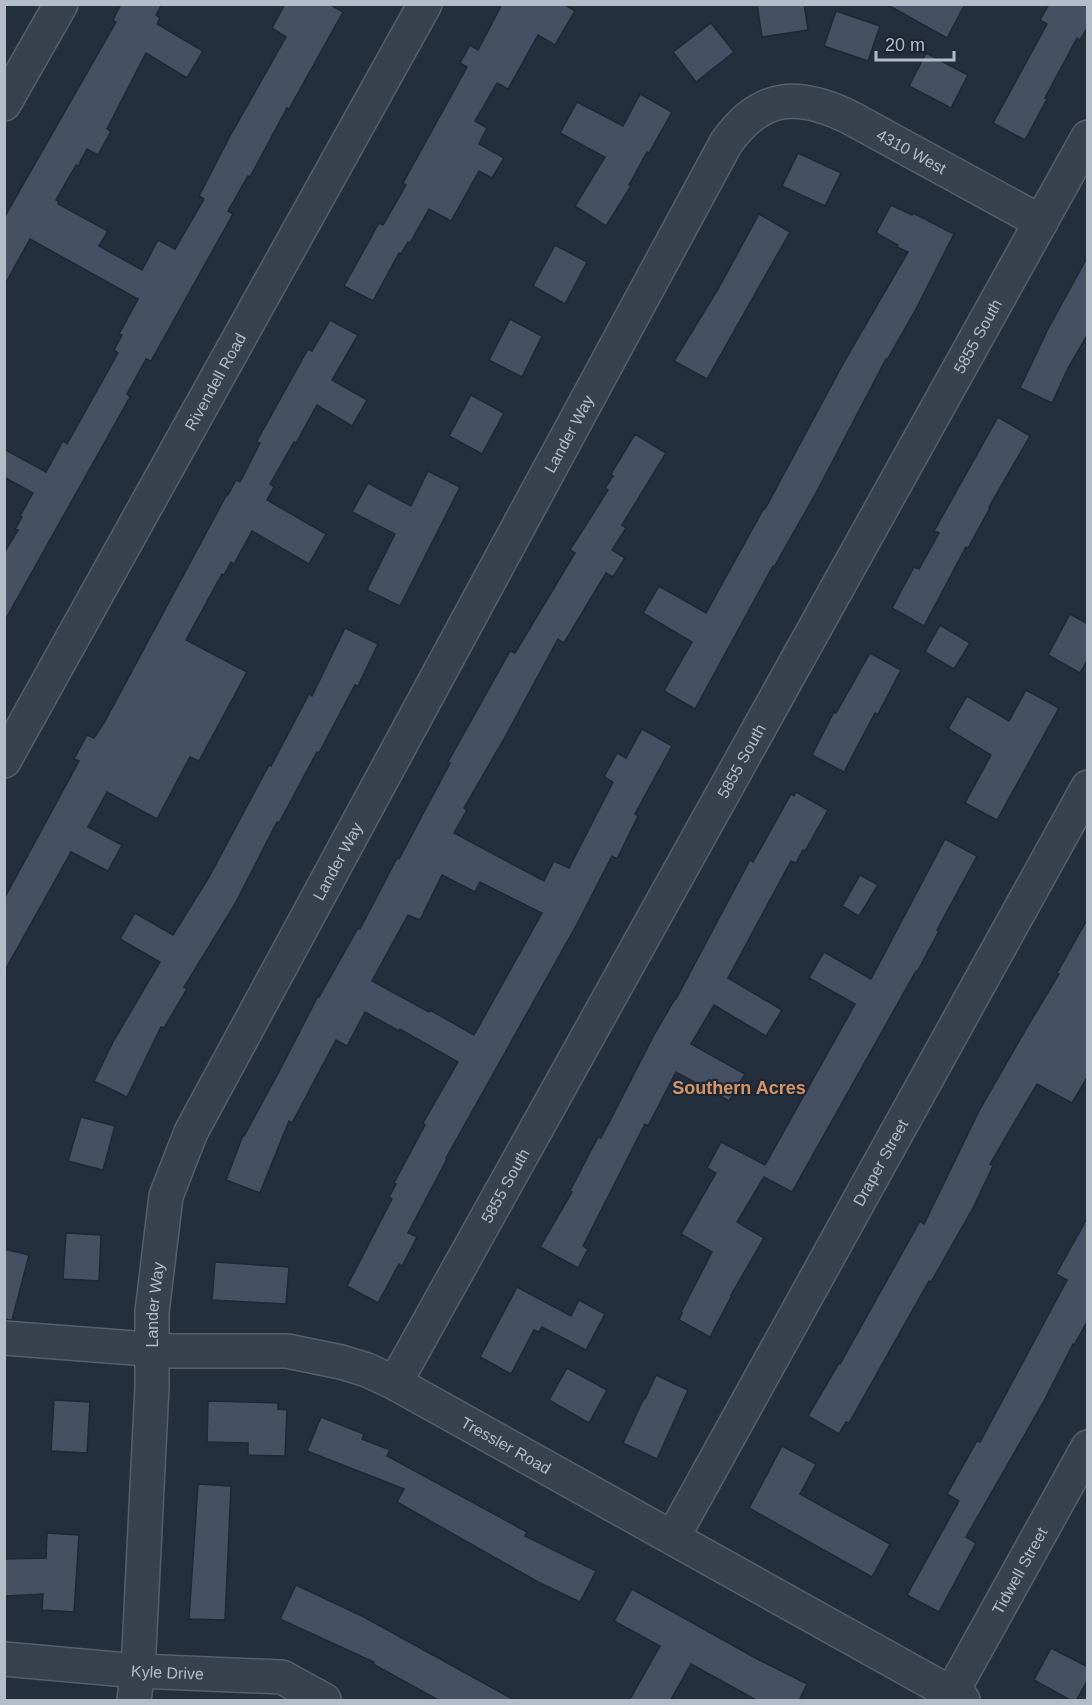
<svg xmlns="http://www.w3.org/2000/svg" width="1092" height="1705" viewBox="0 0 1092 1705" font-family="Helvetica,sans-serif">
	<rect width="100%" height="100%" fill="#242f3e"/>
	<g fill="#455162" stroke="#1f2835" stroke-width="1.5" fill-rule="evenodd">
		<polygon points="121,4 162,4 156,15 160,18 157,24 203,51 187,78 146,53 107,129 111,131 98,155 87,149 78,166 76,165 56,200 59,202 58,204 108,231 99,246 142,270 158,240 175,249 204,199 199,196 230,136 286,37 272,28 285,4 329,4 343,12 289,109 287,108 250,177 248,176 228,211 233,214 151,361 146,359 127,394 130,397 4,622 4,553 18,530 15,529 22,517 20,516 33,493 4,477 4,449 46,472 63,441 67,444 118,353 114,350 122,335 119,334 138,299 30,239 4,286 4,218 116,22 113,20"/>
		<polygon points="502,4 564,4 575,11 555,45 538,35 508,89 497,83 475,121 487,128 479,144 504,158 492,178 479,171 451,221 429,209 410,243 408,242 401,254 399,253 373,301 344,286 379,223 383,225 406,185 403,183 467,67 460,63 470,45 478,50"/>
		<polygon points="757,4 804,4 808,30 762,37"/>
		<polygon points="886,4 965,4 947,38"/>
		<polygon points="1049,4 1088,4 1088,27 1080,40 1077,38 1045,98 1047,99 1025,140 993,123 1047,24 1040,20"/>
		<polygon points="836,11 880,26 868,61 824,46"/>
		<polygon points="711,23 734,52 696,82 673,52"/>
		<polygon points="926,53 968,75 951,108 909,86"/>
		<polygon points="640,94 672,112 649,153 647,152 629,185 631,186 606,226 575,206 605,157 560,133 577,102 623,126"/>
		<polygon points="798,153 841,173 825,206 782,186"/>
		<polygon points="891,205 912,215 913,213 954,234 916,309 887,360 886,359 816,493 774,567 773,566 695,709 664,691 692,642 643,613 659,586 706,613 764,508 765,509 844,362 908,252 897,247 898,245 876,233"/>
		<polygon points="759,214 790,232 707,379 674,361 718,289"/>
		<polygon points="555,245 587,262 565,304 533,286"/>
		<polygon points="1088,256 1088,334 1068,368 1052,403 1020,388 1048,329"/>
		<polygon points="510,319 542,336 522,377 489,360"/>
		<polygon points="330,320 358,335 332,380 367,400 352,426 317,405 296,443 294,442 270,484 274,487 267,500 326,534 309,564 252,531 234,564 231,562 224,575 222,574 186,640 247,672 199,761 190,757 157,819 107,792 88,827 122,845 108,871 71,852 4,972 4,899 79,761 74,759 87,735 94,738 105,721 227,494 228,495 236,480 240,482 260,443 257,442 258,439 308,349 312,351"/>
		<polygon points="471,395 504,413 482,454 449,436"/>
		<polygon points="998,417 1030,436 989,507 990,508 968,548 966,547 924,626 892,608 914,567 919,569 939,533 934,531"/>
		<path d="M635,434L666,453L622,525L626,528L612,550L625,558L613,577L606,573L564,643L558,639L504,739L464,808L467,810L454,833L544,881L554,861L569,868L613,782L604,777L617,753L626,758L642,729L672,746L635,814L638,816L617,859L612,856L577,924L446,1158L447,1159L408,1233L417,1237L402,1266L399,1264L378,1303L347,1286L392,1199L389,1197L396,1184L394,1183L425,1125L423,1123L458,1062L400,1029L399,1031L365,1012L347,1046L336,1040L292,1123L289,1121L260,1193L226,1180L243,1135L244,1136L282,1066L318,996L319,997L358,928L360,929L397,858L399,859L450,763L448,762L510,651L515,653L575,553L570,550L608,490L605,488L613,476L611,474ZM442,875L475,892L480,882L542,913L474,1035L430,1010L429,1012L372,981L408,915L420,920Z"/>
		<polygon points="428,471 460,487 400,606 367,590 395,534 352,512 368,483 411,506"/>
		<polygon points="1070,614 1088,624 1088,659 1080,673 1048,655"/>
		<polygon points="940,625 970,643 954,669 925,652"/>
		<polygon points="345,628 378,644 358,686 355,685 319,753 317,752 279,823 277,822 235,904 184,987 187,989 164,1028 161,1027 127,1097 94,1081 114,1040 160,962 120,939 135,913 173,935 209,877 269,765 271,766 309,694 312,696"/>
		<polygon points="870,653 901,670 878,714 875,713 844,772 812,755 834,712 836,713"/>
		<polygon points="1026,690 1059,708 997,820 965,803 991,755 948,729 967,696 1009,721"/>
		<polygon points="796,792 828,810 805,851 803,850 796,863 791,861 728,978 782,1010 766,1036 714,1005 691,1044 745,1074 729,1101 676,1072 648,1126 645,1124 583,1246 588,1249 578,1268 540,1247 572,1192 570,1191 598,1137 601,1138 655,1033 675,999 676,999 750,860 753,862 791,794 794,796"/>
		<polygon points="945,839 977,856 937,930 939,931 917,972 916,971 792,1192 764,1177 737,1222 764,1238 731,1295 732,1295 710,1337 679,1320 682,1313 681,1312 712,1252 681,1234 716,1173 707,1168 721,1142 765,1165 855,1004 809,978 824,952 871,979"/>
		<polygon points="860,875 878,885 859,916 842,906"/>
		<polygon points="1088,918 1088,1076 1072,1103 1037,1084 990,1164 993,1166 973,1208 931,1282 929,1281 849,1423 846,1422 839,1434 808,1416 839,1363 840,1364 920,1221 924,1224 979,1111 1026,1029 1059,974 1057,973"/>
		<polygon points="81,1117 115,1126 103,1170 68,1161"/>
		<polygon points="1088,1217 1088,1320 1074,1345 1073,1344 1044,1401 966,1537 976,1543 939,1612 907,1595 959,1501 947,1494 977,1441 980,1442 1067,1280 1056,1274"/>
		<polygon points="66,1233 101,1235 99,1281 63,1279"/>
		<polygon points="4,1249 29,1255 12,1320 4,1319"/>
		<polygon points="215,1262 289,1267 286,1304 212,1300"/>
		<polygon points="517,1287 571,1316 579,1300 605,1314 586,1350 542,1327 539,1332 534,1330 511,1374 480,1357"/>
		<polygon points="567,1368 607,1390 589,1423 549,1400"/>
		<polygon points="656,1375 688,1390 657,1459 623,1443 644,1398 645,1399"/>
		<polygon points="54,1400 90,1402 87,1453 51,1451"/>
		<polygon points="208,1401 278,1403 278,1409 287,1410 285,1456 248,1455 248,1443 207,1442"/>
		<polygon points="321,1417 364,1434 362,1439 390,1450 387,1456 527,1532 525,1536 596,1571 580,1602 538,1582 397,1502 404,1489 307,1451"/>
		<polygon points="782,1446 816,1464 800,1494 890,1544 872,1577 749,1508"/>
		<polygon points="198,1484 231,1486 225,1620 189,1619"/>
		<polygon points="47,1533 79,1535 74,1612 42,1610 43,1594 4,1596 4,1559 46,1558"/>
		<polygon points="296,1585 364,1617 516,1701 440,1701 373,1664 374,1662 280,1619"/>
		<polygon points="632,1589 759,1660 807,1684 799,1701 758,1701 691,1664 670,1701 629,1701 660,1646 614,1621"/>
		<polygon points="1051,1648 1088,1667 1088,1679 1076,1701 1072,1701 1034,1680"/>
	</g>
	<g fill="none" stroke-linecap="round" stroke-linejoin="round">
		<defs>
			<g id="minor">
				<polyline points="4,104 61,4"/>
				<path id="s1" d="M4,761L425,4"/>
				<path id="s2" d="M4,1338L173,1351H287L341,1362L367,1370L395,1383L963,1700"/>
				<path id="s3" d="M395,1383L1088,137"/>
				<path id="s4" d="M673,1537L1088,787"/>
				<path id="s5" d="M4,1659L138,1671L282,1677L324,1700"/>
				<path id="s6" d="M951,1694L1088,1447"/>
				<path id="s7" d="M134,1700L138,1671L152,1386V1312L166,1196L191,1132L726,143C761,93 799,92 851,118L1041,222"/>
			</g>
		</defs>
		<use href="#minor" stroke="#565f6c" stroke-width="36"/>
		<use href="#minor" stroke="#38414e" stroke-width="33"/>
	</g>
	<g text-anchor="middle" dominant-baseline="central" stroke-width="4.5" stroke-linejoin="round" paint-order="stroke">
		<g font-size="16" fill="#b4bcc9" stroke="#1d2633">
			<text stroke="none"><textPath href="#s7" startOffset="1911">4310 West</textPath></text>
			<text stroke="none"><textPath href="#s3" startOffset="1198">5855 South</textPath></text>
			<text stroke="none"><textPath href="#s1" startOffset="434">Rivendell Road</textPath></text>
			<text stroke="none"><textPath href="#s7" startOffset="1368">Lander Way</textPath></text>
			<text stroke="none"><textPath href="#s3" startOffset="712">5855 South</textPath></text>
			<text stroke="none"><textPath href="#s7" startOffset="882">Lander Way</textPath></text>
			<text stroke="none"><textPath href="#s4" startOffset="428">Draper Street</textPath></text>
			<text stroke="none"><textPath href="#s3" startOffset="226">5855 South</textPath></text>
			<text stroke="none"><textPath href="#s7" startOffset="396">Lander Way</textPath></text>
			<text stroke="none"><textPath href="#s2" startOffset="524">Tressler Road</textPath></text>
			<text stroke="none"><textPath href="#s6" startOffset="141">Tidwell Street</textPath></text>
			<text stroke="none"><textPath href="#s5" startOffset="164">Kyle Drive</textPath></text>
		</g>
		<g font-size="18" font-weight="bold" fill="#d59563" stroke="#1d2633">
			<text x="739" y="1088">Southern Acres</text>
		</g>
	</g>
	<rect width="1092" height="1705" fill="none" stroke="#b4bcc9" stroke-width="12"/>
	<path d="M876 51v9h78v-9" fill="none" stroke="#b4bcc9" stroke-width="3"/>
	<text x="885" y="51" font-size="18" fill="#b4bcc9" stroke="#1d2633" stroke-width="4.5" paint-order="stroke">20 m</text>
</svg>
